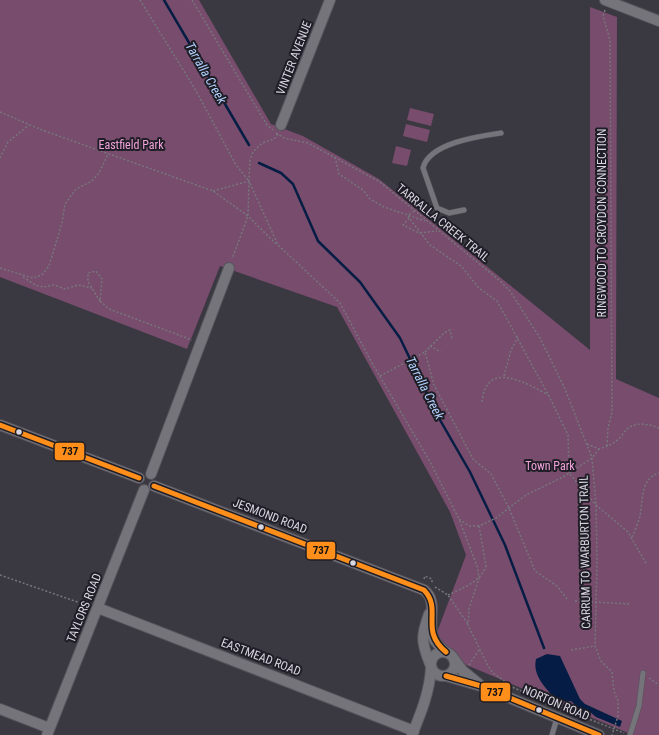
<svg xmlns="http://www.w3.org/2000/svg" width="659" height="735" viewBox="0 0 659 735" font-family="'Roboto Condensed',sans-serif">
	<rect width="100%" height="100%" fill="#3a3841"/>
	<g fill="#774c6c">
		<path d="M0,0H199L271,124L303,136L379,179L590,350V7L617,17L616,379L659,398V735H633L464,664C456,653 445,646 436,635L466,555L450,512L337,307L220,266L187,349L0,277Z"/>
		<polygon points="410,108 434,114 431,126 407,120"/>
		<polygon points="406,124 430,130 427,142 403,136"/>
		<polygon points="396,146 411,150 407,166 392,163"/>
	</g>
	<path fill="#051d44" d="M547,654L560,656L580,699L585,704L622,721L620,727L596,717L590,712L579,709L571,701H558C547,690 532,676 536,659Z"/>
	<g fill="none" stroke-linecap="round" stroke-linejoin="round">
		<g stroke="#051d44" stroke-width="2.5">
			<polyline points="164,0 249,145"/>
			<polyline points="259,163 281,173 293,184 318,241 360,282 400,338 436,413 470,472 505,545 544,648"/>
		</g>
		<defs>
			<g id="service">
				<path d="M464,210L449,213L437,208L423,168C429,143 480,136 501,133"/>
				<polyline points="552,735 557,718"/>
				<polyline points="630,735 639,706 643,673"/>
			</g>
			<g id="minor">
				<polyline points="605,0 659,21"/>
				<polyline points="281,125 330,0"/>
				<polyline points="0,425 139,478"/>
				<polyline points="151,474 229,268"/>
				<path d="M154,486L424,590C440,602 425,625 435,641C438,645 442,649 446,652"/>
				<polyline points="98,608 414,731"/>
				<path d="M429,614C421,636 421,642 430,664"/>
				<circle cx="443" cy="664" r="12"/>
				<polyline points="454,659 463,671 479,684"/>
				<polyline points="446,676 481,686 599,735"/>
				<polyline points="0,709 49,728"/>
				<polyline points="47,735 144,490"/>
				<path d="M412,735C421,713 430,691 431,667"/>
			</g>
		</defs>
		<use href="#service" stroke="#56545c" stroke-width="6"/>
		<use href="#minor" stroke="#56545c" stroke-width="12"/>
		<g stroke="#78767d" stroke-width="1.5" stroke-dasharray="2 2" stroke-linecap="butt">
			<polyline points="140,0 195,89 236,165 249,181 248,216 232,259"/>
			<polyline points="192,0 267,125 273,130"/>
			<polyline points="605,10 603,16 610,40 612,412 608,428 607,446"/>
			<polyline points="0,112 42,130 213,191 248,216 276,244"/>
			<polyline points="276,133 284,138 308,143 380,182 499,280 510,291 540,338 565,389 592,458 596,505 597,561 595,646 601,661 612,672 614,691 618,701 618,716 612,735"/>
			<polyline points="278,134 274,139 262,143 253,152 250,160 249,181 278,245 340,303 372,363 429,460 459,519"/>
			<polyline points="335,157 339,174 363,190 370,199 384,207 425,221"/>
			<polyline points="0,158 8,142 29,125"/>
			<polyline points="213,191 249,181"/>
			<polyline points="414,211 408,215 409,218 430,245 461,266 479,288 497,301 549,396 568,435 569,473 596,505 628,532 647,565"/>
			<polyline points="409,218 403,225 419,233 437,231"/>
			<polyline points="0,268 33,278 42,275 49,266 62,223 65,204 76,189 92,181 99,173 108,154"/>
			<polyline points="23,277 35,285 43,287 54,285 65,289 78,285 92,288"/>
			<polyline points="100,301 88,282 88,273 96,271 102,279 100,301 109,309 192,340"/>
			<polyline points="430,346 441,352"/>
			<polyline points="425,352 444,333 450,330 452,339"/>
			<polyline points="380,376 425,352 434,385 473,459 491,474 509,508 535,571 557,586 567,599"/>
			<polyline points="504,376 511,350 518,337"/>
			<path d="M482,402C486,360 525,382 548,395"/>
			<path d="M587,444L599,449C605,447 611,445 616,441C620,439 623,433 626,430C635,421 649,424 659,428"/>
			<polyline points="479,526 469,526 459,519 477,566 479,578 469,609 468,625 488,666 493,673 514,688 572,712"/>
			<path d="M632,537C635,531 638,523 640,516C643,500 640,479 659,473"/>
			<polyline points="0,575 89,606"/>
			<polyline points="424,579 425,576 432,579 432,584"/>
			<polyline points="435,587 448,595 468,624"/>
			<path d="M448,595C462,588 481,582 486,566L479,526L496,518L526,495L563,477L592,458L599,449"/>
			<polyline points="575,601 630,604"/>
			<polyline points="571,650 595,646"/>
			<polyline points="469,665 479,650"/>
			<polyline points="649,678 659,685"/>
			<polyline points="579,715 624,733"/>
		</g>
		<use href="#service" stroke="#76747b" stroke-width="5"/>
		<use href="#minor" stroke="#76747b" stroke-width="10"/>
		<defs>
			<g id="bus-1">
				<polyline points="0,425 139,478"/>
				<path d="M154,486L424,590C443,610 419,630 446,652"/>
				<polyline points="446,676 481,686 599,735"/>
			</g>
		</defs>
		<use href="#bus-1" stroke="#1f1d25" stroke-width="8"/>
		<use href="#bus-1" stroke="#ff8e1a" stroke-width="5"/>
	</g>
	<g fill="#d8d5e0" stroke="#1f1d25" stroke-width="1.5">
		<circle cx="19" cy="432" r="3.5"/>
		<circle cx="261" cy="527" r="3.5"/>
		<circle cx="353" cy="563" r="3.5"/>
		<circle cx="539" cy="710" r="3.5"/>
	</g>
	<g text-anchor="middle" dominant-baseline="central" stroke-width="4" stroke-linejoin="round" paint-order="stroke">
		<g font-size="12" fill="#d8d5e0" stroke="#1f1d25">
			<text transform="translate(294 58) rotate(-69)">VINTER AVENUE</text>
			<text transform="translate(443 223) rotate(39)">TARRALLA CREEK TRAIL</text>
			<text transform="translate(602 223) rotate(-90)">RINGWOOD TO CROYDON CONNECTION</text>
			<text transform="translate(270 516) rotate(21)">JESMOND ROAD</text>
			<text transform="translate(585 552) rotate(-91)">CARRUM TO WARBURTON TRAIL</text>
			<text transform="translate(84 608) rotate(-68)">TAYLORS ROAD</text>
			<text transform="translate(261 657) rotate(21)">EASTMEAD ROAD</text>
			<text transform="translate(556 703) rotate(23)">NORTON ROAD</text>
		</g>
		<g font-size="12" fill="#f1a2db" stroke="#1f1d25">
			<text x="131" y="145">Eastfield Park</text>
			<text x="550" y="466">Town Park</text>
		</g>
		<g font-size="13" font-style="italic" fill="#b0d0fc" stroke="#1f1d25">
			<text transform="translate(206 73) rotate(60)">Tarralla Creek</text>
			<text transform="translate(425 388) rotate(63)">Tarralla Creek</text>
		</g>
	</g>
	<g stroke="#1f1d25" stroke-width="1.5">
		<rect x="54" y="442" width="31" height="19" rx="4" fill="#ff8e1a"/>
		<rect x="306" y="541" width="30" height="19" rx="4" fill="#ff8e1a"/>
		<rect x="480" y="682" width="31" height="20" rx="4" fill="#ff8e1a"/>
	</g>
	<g font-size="11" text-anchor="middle" font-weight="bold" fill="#111">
		<text x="70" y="455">737</text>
		<text x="321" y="554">737</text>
		<text x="495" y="696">737</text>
	</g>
</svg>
